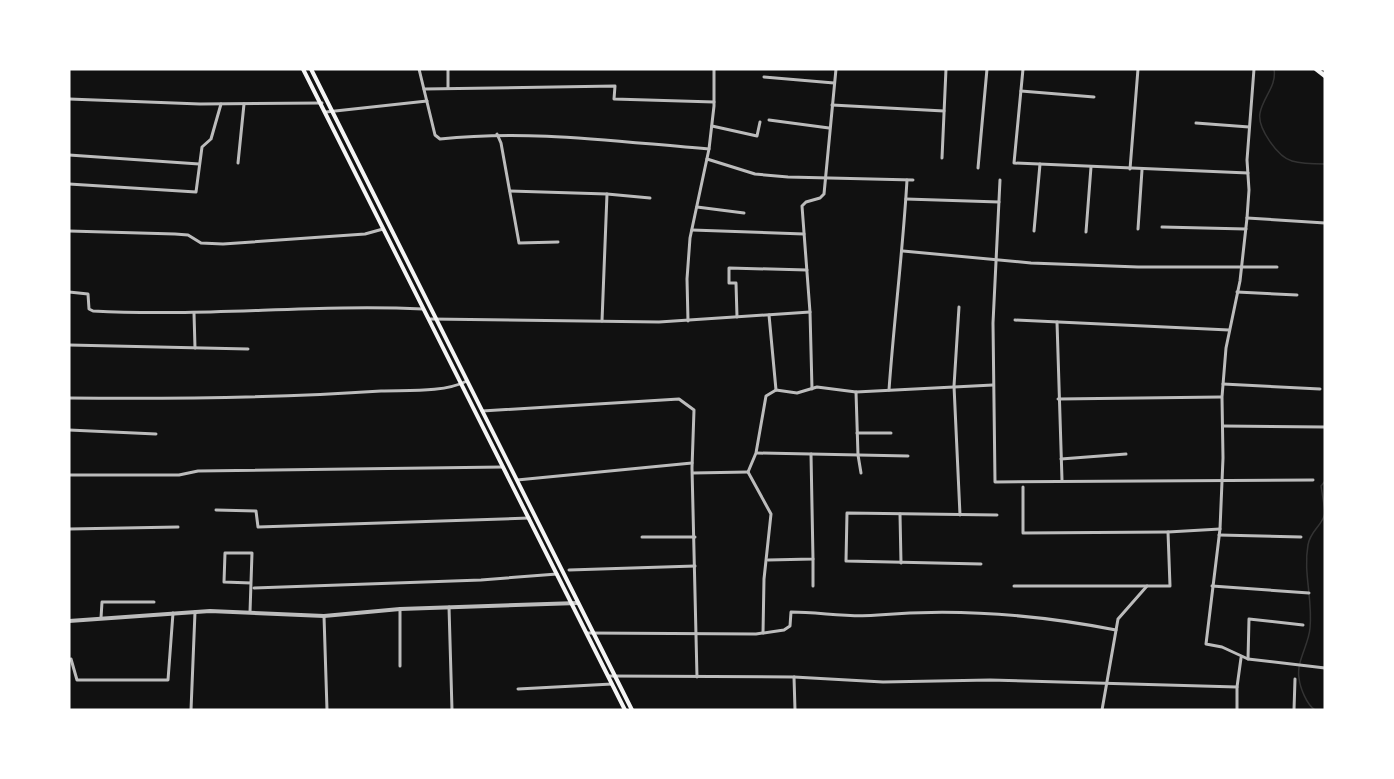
<svg xmlns="http://www.w3.org/2000/svg" width="1394" height="779" viewBox="0 0 1394 779" font-family="Overpass,sans-serif">
	<rect width="100%" height="100%" fill="#111"/>
	<g fill="none" stroke-linecap="round" stroke-linejoin="round">
		<g stroke="#333" stroke-width="1.5">
			<path d="M1274,69C1277,86 1263,97 1260,113C1257,128 1278,157 1292,161C1302,164 1315,164 1325,164"/>
			<polyline points="1325,481 1321,486 1325,511"/>
			<path d="M1315,710C1307,705 1300,688 1299,678C1296,662 1309,644 1310,628C1313,600 1303,573 1308,545C1310,531 1323,525 1325,513"/>
		</g>
		<g stroke="#bcbcbc" stroke-width="3">
			<path d="M419,69L435,135L440,139C531,129 619,142 709,149"/>
			<polyline points="448,69 448,88"/>
			<polyline points="1023,69 1014,163 1248,173"/>
			<polyline points="1254,69 1247,160 1249,190 1247,218 1240,281 1226,348 1222,397 1223,458 1220,529 1206,644 1222,647 1248,659 1325,668"/>
			<polyline points="764,77 834,83"/>
			<polyline points="424,89 615,86 614,99 714,102"/>
			<polyline points="1021,91 1094,97"/>
			<polyline points="69,99 200,104 322,103"/>
			<polyline points="832,105 944,111"/>
			<polyline points="326,112 427,101"/>
			<polyline points="769,120 829,128"/>
			<polyline points="1196,123 1249,127"/>
			<polyline points="712,126 757,136 760,122"/>
			<polyline points="497,134 501,143 519,243 558,242"/>
			<polyline points="69,155 199,164"/>
			<polyline points="942,158 946,69"/>
			<polyline points="707,159 755,174 788,177 913,180"/>
			<polyline points="238,163 244,104"/>
			<polyline points="978,168 987,69"/>
			<polyline points="1130,169 1138,69"/>
			<polyline points="1000,180 993,323 995,482 1313,480"/>
			<polyline points="69,184 196,192 202,147 211,139 221,104"/>
			<polyline points="510,191 607,194 602,321"/>
			<polyline points="607,194 650,198"/>
			<polyline points="906,199 999,202"/>
			<polyline points="697,207 744,213"/>
			<polyline points="1247,218 1325,223"/>
			<polyline points="1162,227 1246,229"/>
			<polyline points="1138,229 1142,170"/>
			<polyline points="692,230 804,234"/>
			<polyline points="69,231 175,234 188,235 201,243 223,244 365,234 383,229"/>
			<polyline points="1034,231 1040,164"/>
			<polyline points="1086,232 1091,167"/>
			<polyline points="903,251 1031,263 1138,267 1277,267"/>
			<path d="M69,292L88,294L89,309L93,311C203,317 313,304 423,309"/>
			<polyline points="1237,292 1297,295"/>
			<polyline points="959,307 954,386 960,515"/>
			<polyline points="194,313 195,348"/>
			<polyline points="769,315 776,390"/>
			<polyline points="737,317 736,283 729,283 729,268 807,270"/>
			<polyline points="430,319 659,322 810,312"/>
			<polyline points="1015,320 1229,330"/>
			<polyline points="688,321 687,279 690,238 709,149 714,106 714,69"/>
			<polyline points="1057,322 1062,480"/>
			<polyline points="69,345 248,349"/>
			<polyline points="1223,384 1320,389"/>
			<polyline points="812,389 810,312 802,206 806,202 820,198 824,194 836,69"/>
			<path d="M889,390C894,320 903,250 907,180"/>
			<polyline points="856,392 858,455 861,473"/>
			<path d="M69,398C173,399 277,398 381,391C407,390 443,393 467,381"/>
			<polyline points="1058,399 1221,397"/>
			<polyline points="482,411 679,399 694,410 692,468 697,677"/>
			<polyline points="1223,426 1325,427"/>
			<polyline points="69,430 156,434"/>
			<polyline points="857,433 891,433"/>
			<polyline points="757,453 908,456"/>
			<polyline points="1061,459 1126,454"/>
			<polyline points="748,472 756,453 766,396 776,390 797,393 817,387 856,392 993,385"/>
			<polyline points="748,472 771,514 764,579 763,633"/>
			<polyline points="693,473 748,472"/>
			<polyline points="69,475 179,475 198,471 503,467"/>
			<polyline points="517,480 692,463"/>
			<polyline points="1023,487 1023,533 1168,532"/>
			<polyline points="216,510 256,511 258,527 529,518"/>
			<polyline points="900,514 901,563"/>
			<polyline points="69,529 178,527"/>
			<polyline points="1219,535 1301,537"/>
			<polyline points="642,537 695,537"/>
			<polyline points="768,560 813,559 811,454"/>
			<polyline points="981,564 846,561 847,513 997,515"/>
			<polyline points="569,570 695,566"/>
			<polyline points="813,586 813,559"/>
			<polyline points="1014,586 1170,586 1168,532 1220,529"/>
			<polyline points="1212,586 1309,593"/>
			<polyline points="254,588 481,580 557,574"/>
			<polyline points="449,607 452,710"/>
			<polyline points="400,609 400,666"/>
			<polyline points="250,612 252,553 225,553 224,582 251,583"/>
			<polyline points="324,616 327,710"/>
			<polyline points="101,618 102,602 154,602"/>
			<path d="M587,633L756,634L784,630L790,626L791,612C820,612 850,618 878,615C957,608 1039,615 1116,630"/>
			<polyline points="71,659 77,680 168,680 173,613"/>
			<polyline points="1248,659 1249,619 1303,625"/>
			<polyline points="608,676 794,677 883,682 990,680 1237,687 1237,710"/>
			<polyline points="794,677 795,710"/>
			<polyline points="1237,687 1241,658"/>
			<polyline points="518,689 612,684"/>
			<polyline points="191,710 195,612"/>
			<polyline points="1102,710 1118,619 1147,586"/>
			<polyline points="1294,710 1295,679"/>
		</g>
		<polyline stroke="#bcbcbc" stroke-width="4" points="69,621 210,611 324,616 400,609 578,603"/>
		<g stroke="#f5f5f5" stroke-width="4">
			<polyline points="303,69 625,710"/>
			<polyline points="311,69 632,710"/>
		</g>
		<polyline stroke="#f5f5f5" stroke-width="4.5" points="1316,69 1325,76"/>
	</g>
	<rect width="1394" height="779" fill="none" stroke="#ffffff" stroke-width="141"/>
</svg>
